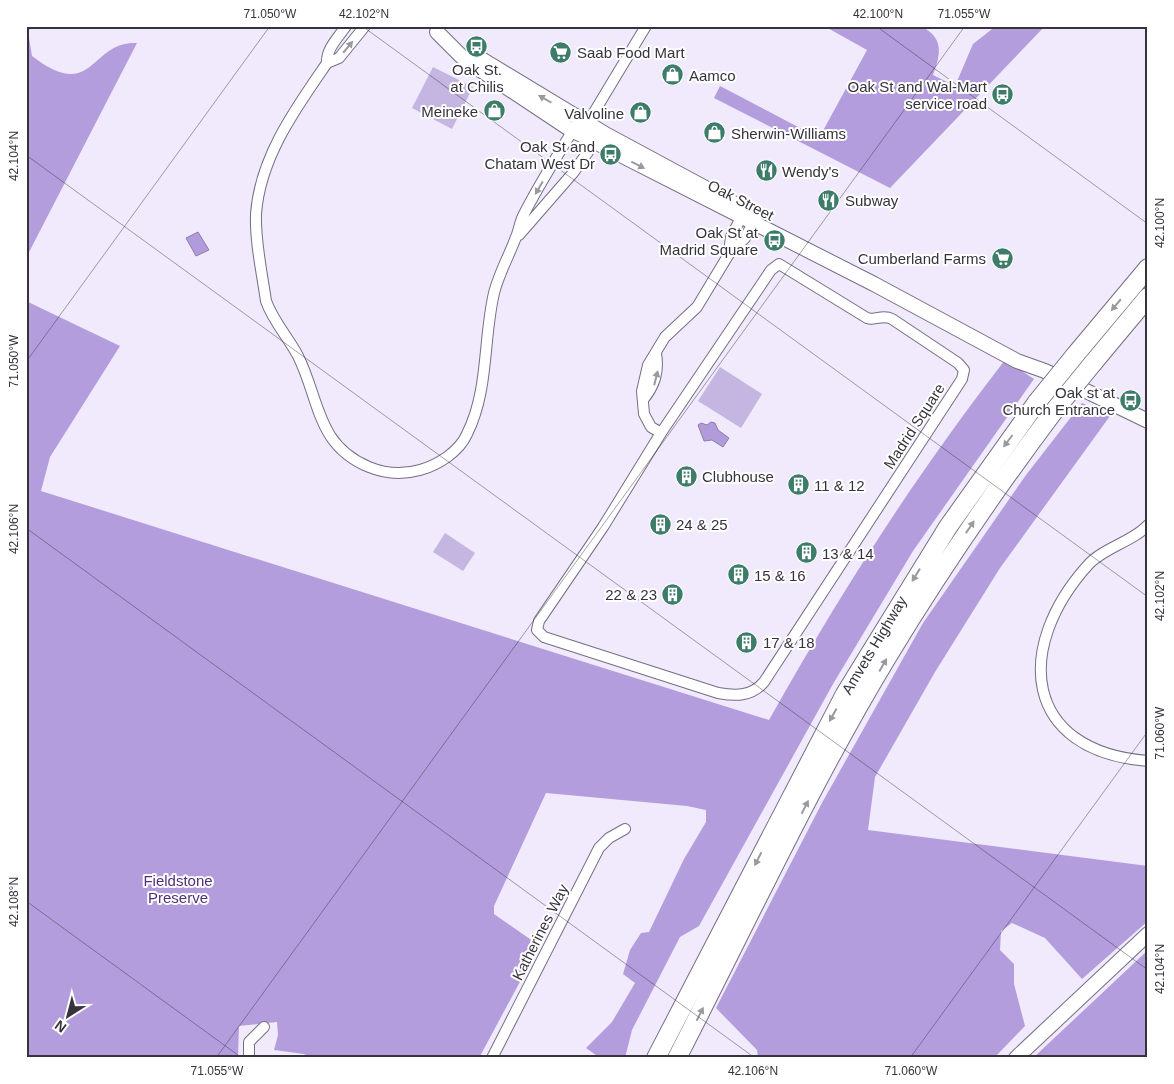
<svg xmlns="http://www.w3.org/2000/svg" width="1174" height="1084" viewBox="0 0 1174 1084" font-family="Helvetica,sans-serif">
	<rect width="100%" height="100%" fill="#f0eafc"/>
	<path fill="#c4b5e1" d="M433,67L473,87L452,129L412,108Z
		M720,367L762,394L741,428L698,401Z
		M445,533L475,553L463,571L433,552Z"/>
	<path fill="#b49ddd" d="M26,26H32L28,32L32,56C94,104 89,41 137,43L26,258Z
		M824,26H921C944,38 941,53 933,75L955,86L973,44L996,26H1045L890,188L714,98L720,86L819,138L867,50Z
		M26,301L120,346L50,457L41,491L769,720C841,592 915,476 1005,360L1034,379L913,551L833,684L699,926L680,937L632,1030L625,1058H595L596,1055L586,1048L612,1022L635,983L623,974L630,950L641,933L649,932L684,859L706,822V810L687,806L546,793L494,906V914L537,944L536,952L479,1058H312L304,1054L274,1050L278,1035L277,1022L239,1026L238,1058H26Z
		M1082,403L1110,416L1000,568L935,672L875,777L868,830L1148,866V921L1082,979L1045,938L1012,923L1001,931L1000,950L1014,964V984L1025,1026L994,1058H758L757,1050L716,1008L823,801L923,623L1026,475Z
		M1148,950V1058H1033Z"/>
	<path fill="#b29bda" stroke="#8d7cab" d="M198,232L209,250L196,256L186,238Z
		M711,422L715,423L718,430L729,438L723,447L712,440L704,441L698,425L701,423L707,425Z"/>
	<g fill="none" stroke-linecap="round" stroke-linejoin="round">
		<defs>
			<path id="street" d="M346,26C338,38 326,49 327,63C296,108 260,157 256,214C255,242 262,273 266,301C273,321 288,337 298,356C320,400 316,445 369,467C386,474 402,475 420,470C438,465 459,452 467,434C489,390 483,340 494,293C499,273 509,256 516,237C519,230 520,222 523,216C538,186 556,158 573,130L577,128
				M327,63L339,58L365,26
				M587,124L646,26
				M519,235L573,173L595,142L593,137
				M729,252L731,237L745,210
				M779,264L867,318C876,321 882,314 892,319L958,363L964,370L962,379L764,682C751,697 735,696 718,693L544,637L537,630L539,621L603,527L661,433L771,270Z
				M643,400C655,385 659,372 656,353
				M661,433L651,427L644,414L642,391L648,365L665,337L697,307L729,254L745,238L757,215
				M1148,525C1134,541 1103,548 1088,565C1014,647 1022,751 1148,761
				M249,1058V1042L264,1027
				M492,1058L599,848L609,838L625,829"/>
			<path id="secondary" d="M437,32L461,56L476,67L568,128L595,142L874,284L1017,361L1045,371L1148,421
				M478,57L607,135L748,211
				M1016,1058L1148,934"/>
			<path id="highway" d="M1076,354L1148,268
				M1093,363L1148,297
				M656,1058L845,694L948,527L1037,402
				M677,1058C746,924 809,787 886,659C938,573 994,491 1054,411"/>
		</defs>
		<use href="#street" stroke="#756e83" stroke-width="12"/>
		<use href="#secondary" stroke="#756e83" stroke-width="16"/>
		<use href="#highway" stroke="#756e83" stroke-width="20"/>
		<use href="#street" stroke="#fff" stroke-width="10"/>
		<use href="#secondary" stroke="#fff" stroke-width="14"/>
		<use href="#highway" stroke="#fff" stroke-width="18"/>
		<defs>
			<path id="highway-bridge" d="M1037,402L1076,354
				M1054,411L1093,363"/>
		</defs>
		<use href="#highway-bridge" stroke="#756e83" stroke-width="20" stroke-linecap="butt"/>
		<use href="#highway-bridge" stroke="#fff" stroke-width="18"/>
	</g>
	<defs><path id="oneway-solid" d="M-6-.8H1V-3.2L6.5 0L1 3.2V.8H-6Z" transform="scale(1.25)"/></defs>
	<g fill="#9a999e">
		<use href="#oneway-solid" transform="translate(348 47) rotate(-50)"/>
		<use href="#oneway-solid" transform="translate(545 99) rotate(-150)"/>
		<use href="#oneway-solid" transform="translate(638 165) rotate(27)"/>
		<use href="#oneway-solid" transform="translate(539 188) rotate(120)"/>
		<use href="#oneway-solid" transform="translate(1116 305) rotate(130)"/>
		<use href="#oneway-solid" transform="translate(656 378) rotate(-76)"/>
		<use href="#oneway-solid" transform="translate(1008 441) rotate(127)"/>
		<use href="#oneway-solid" transform="translate(970 527) rotate(-56)"/>
		<use href="#oneway-solid" transform="translate(916 575) rotate(122)"/>
		<use href="#oneway-solid" transform="translate(883 665) rotate(-60)"/>
		<use href="#oneway-solid" transform="translate(833 715) rotate(119)"/>
		<use href="#oneway-solid" transform="translate(805 807) rotate(-63)"/>
		<use href="#oneway-solid" transform="translate(758 859) rotate(117)"/>
		<use href="#oneway-solid" transform="translate(700 1014) rotate(-63)"/>
	</g>
	<path fill="none" stroke="#36333c" stroke-width="1" stroke-opacity="0.45" d="M362,26L1148,597M876,26L1148,224M26,155L1148,970M26,362L270,26M26,528L755,1058M26,901L242,1058M216,1058L965,26M910,1058L1148,731"/>
	<defs>
		<symbol id="bus-disc" viewBox="-11 -11 22 22"><circle r="9.5" fill="#3d7c68" stroke="#fff"/><path d="M-5-6H5V4H4V6H2V4H-2V6H-4V4H-5ZM-3.5-4V0h7V-4ZM-3.5 1.2v1.5H-2V1.2ZM2 1.2v1.5H3.5V1.2Z" fill="#fff"/></symbol>
		<symbol id="supermarket-disc" viewBox="-11 -11 22 22"><circle r="9.5" fill="#3d7c68" stroke="#fff"/><path d="M-6-5.5h2.5l.6 2H6L4.5 2H-2.5L-4.4-4H-6ZM-1.5 3.2a1.3 1.3 0 1 0 .1 0ZM3 3.2a1.3 1.3 0 1 0 .1 0Z" fill="#fff"/></symbol>
		<symbol id="shop-disc" viewBox="-11 -11 22 22"><circle r="9.5" fill="#3d7c68" stroke="#fff"/><path d="M-5-2.5h2.3a2.7 3.5 0 0 1 5.4 0H5L5.5 6h-11ZM-1.5-2.5h3a1.5 2.3 0 0 0-3 0Z" fill="#fff"/></symbol>
		<symbol id="restaurant-disc" viewBox="-11 -11 22 22"><circle r="9.5" fill="#3d7c68" stroke="#fff"/><path d="M-5-6h1v4h1v-4h1v4h1v-4h1v5L-1.5 .5V6h-2V.5L-5-1ZM5-6V6H3V1.5H1.5Q1.5-4 5-6Z" fill="#fff"/></symbol>
		<symbol id="building-disc" viewBox="-11 -11 22 22"><circle r="9.5" fill="#3d7c68" stroke="#fff"/><path d="M-4-6H4V6H1V3H-1V6H-4ZM-2.5-4.3h1.7v1.8h-1.7ZM.8-4.3h1.7v1.8H.8ZM-2.5-1h1.7V.8h-1.7ZM.8-1h1.7V.8H.8Z" fill="#fff"/></symbol>
	</defs>
	<g fill-rule="evenodd">
		<use href="#bus-disc" x="464" y="34" width="25" height="25"/>
		<use href="#supermarket-disc" x="548" y="40" width="25" height="25"/>
		<use href="#shop-disc" x="660" y="62" width="25" height="25"/>
		<use href="#bus-disc" x="990" y="82" width="25" height="25"/>
		<use href="#shop-disc" x="482" y="98" width="25" height="25"/>
		<use href="#shop-disc" x="628" y="100" width="25" height="25"/>
		<use href="#shop-disc" x="702" y="120" width="25" height="25"/>
		<use href="#bus-disc" x="598" y="142" width="25" height="25"/>
		<use href="#restaurant-disc" x="754" y="158" width="25" height="25"/>
		<use href="#restaurant-disc" x="816" y="188" width="25" height="25"/>
		<use href="#bus-disc" x="762" y="228" width="25" height="25"/>
		<use href="#supermarket-disc" x="990" y="246" width="25" height="25"/>
		<use href="#bus-disc" x="1118" y="388" width="25" height="25"/>
		<use href="#building-disc" x="674" y="464" width="25" height="25"/>
		<use href="#building-disc" x="786" y="472" width="25" height="25"/>
		<use href="#building-disc" x="648" y="512" width="25" height="25"/>
		<use href="#building-disc" x="794" y="540" width="25" height="25"/>
		<use href="#building-disc" x="726" y="562" width="25" height="25"/>
		<use href="#building-disc" x="660" y="582" width="25" height="25"/>
		<use href="#building-disc" x="734" y="630" width="25" height="25"/>
	</g>
	<g text-anchor="middle" dominant-baseline="central" stroke-width="4" stroke-linejoin="round" paint-order="stroke">
		<g font-size="15" fill="#36333c" stroke="#fff" text-anchor="start">
			<text x="577" y="52">Saab Food Mart</text>
			<text x="477" y="69" text-anchor="middle">Oak St.<tspan x="477" dy="17">at Chilis</tspan></text>
			<text x="689" y="75">Aamco</text>
			<text x="987" y="86" text-anchor="end">Oak St and Wal-Mart<tspan x="987" dy="17">service road</tspan></text>
			<text x="478" y="111" text-anchor="end">Meineke</text>
			<text x="624" y="113" text-anchor="end">Valvoline</text>
			<text x="731" y="133">Sherwin-Williams</text>
			<text x="595" y="146" text-anchor="end">Oak St and<tspan x="595" dy="17">Chatam West Dr</tspan></text>
			<text x="782" y="171">Wendy's</text>
			<text x="845" y="200">Subway</text>
			<text x="758" y="232" text-anchor="end">Oak St at<tspan x="758" dy="17">Madrid Square</tspan></text>
			<text x="986" y="258" text-anchor="end">Cumberland Farms</text>
			<text x="1115" y="392" text-anchor="end">Oak st at<tspan x="1115" dy="17">Church Entrance</tspan></text>
			<text x="702" y="476">Clubhouse</text>
			<text x="814" y="485">11 &amp; 12</text>
			<text x="676" y="524">24 &amp; 25</text>
			<text x="822" y="553">13 &amp; 14</text>
			<text x="754" y="575">15 &amp; 16</text>
			<text x="657" y="594" text-anchor="end">22 &amp; 23</text>
			<text x="763" y="642">17 &amp; 18</text>
		</g>
		<g font-size="15" fill="#36333c" stroke="#fff">
			<text transform="translate(741 200) rotate(27)">Oak Street</text>
			<text transform="translate(914 426) rotate(-57)">Madrid Square</text>
			<text transform="translate(874 645) rotate(-59)">Amvets Highway</text>
			<text transform="translate(540 932) rotate(-63)">Katherines Way</text>
		</g>
		<g font-size="15" fill="#50307a" stroke="#fff">
			<text x="178" y="880">Fieldstone<tspan x="178" dy="17">Preserve</tspan></text>
		</g>
	</g>
	<rect width="1174" height="1084" fill="none" stroke="#ffffff" stroke-width="55"/>
	<g transform="translate(68 1016) rotate(216)" stroke="#ffffff" stroke-width="4" paint-order="stroke">
	<path d="M0-4L9 19L0 12L-9 19Z" fill="#36333c"/>
	<text y="-8" font-size="14" font-weight="bold" text-anchor="middle" fill="#36333c">N</text>
	</g>
	<rect x="28" y="28" width="1118" height="1028" fill="none" stroke="#36333c" stroke-width="2"/>
	<g font-size="12" text-anchor="middle" fill="#36333c">
		<text x="270" y="18">71.050°W</text>
		<text x="364" y="18">42.102°N</text>
		<text x="878" y="18">42.100°N</text>
		<text x="964" y="18">71.055°W</text>
		<text transform="translate(14 156) rotate(-90)" y="4">42.104°N</text>
		<text transform="translate(1160 223) rotate(-90)" y="4">42.100°N</text>
		<text transform="translate(14 361) rotate(-90)" y="4">71.050°W</text>
		<text transform="translate(14 529) rotate(-90)" y="4">42.106°N</text>
		<text transform="translate(1160 596) rotate(-90)" y="4">42.102°N</text>
		<text transform="translate(1160 733) rotate(-90)" y="4">71.060°W</text>
		<text transform="translate(14 902) rotate(-90)" y="4">42.108°N</text>
		<text transform="translate(1160 969) rotate(-90)" y="4">42.104°N</text>
		<text x="217" y="1075">71.055°W</text>
		<text x="753" y="1075">42.106°N</text>
		<text x="911" y="1075">71.060°W</text>
	</g>
</svg>
